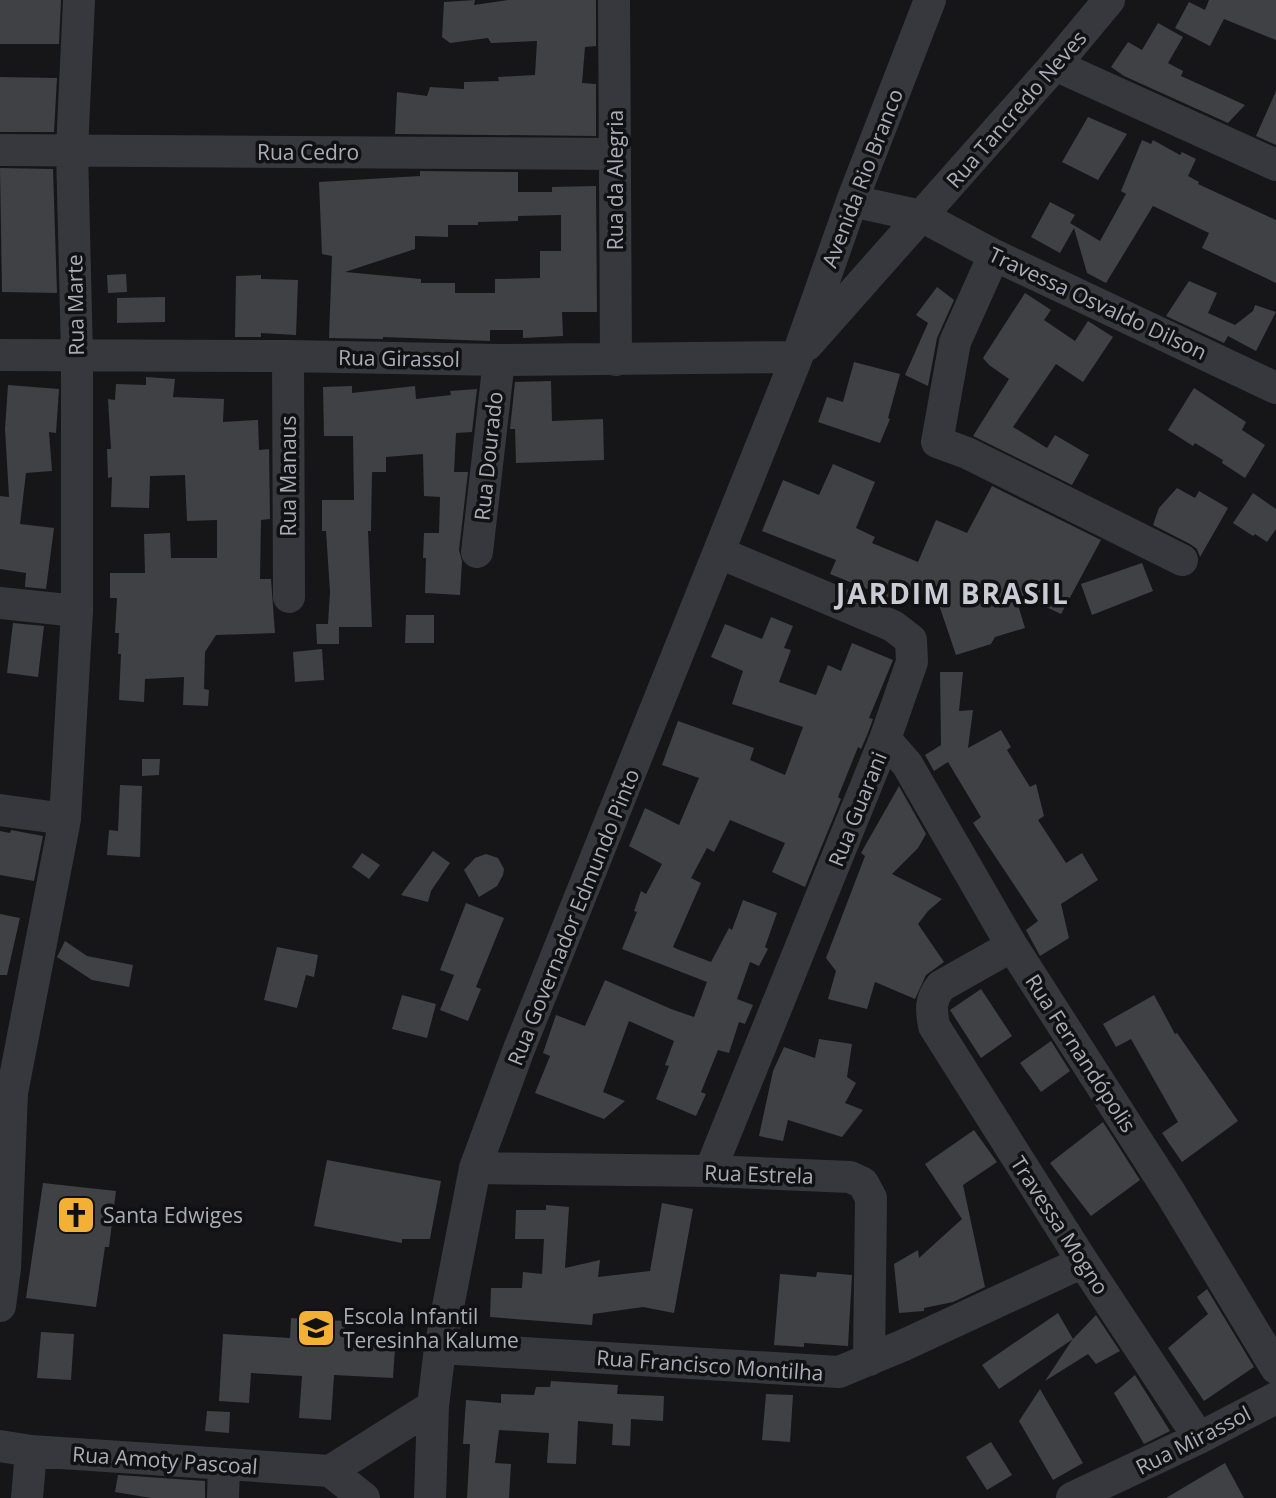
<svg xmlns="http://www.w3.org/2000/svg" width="1276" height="1498" viewBox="0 0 1276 1498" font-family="'Open Sans',sans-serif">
	<rect width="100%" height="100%" fill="#161618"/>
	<path fill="#404145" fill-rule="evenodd" d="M0,0H61L59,44H0Z
		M475,0L474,5L508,0H596V46L585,47L582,83L596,84V136L395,134L397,92L427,96L430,87L464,89V82L499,81L498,77L535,75L537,41L491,43L488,38L450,43L442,37L444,2Z
		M1209,0H1276V40L1224,19L1210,46L1175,28L1189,2L1205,10Z
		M1158,23L1183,37L1168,63L1183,71L1181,76L1245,105L1228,123L1124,76L1111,67L1128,42L1142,50Z
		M0,77L57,78L54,132H0Z
		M1276,91V145L1256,136Z
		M1088,117L1127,134L1098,180L1062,162Z
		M1142,140L1151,144L1153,140L1180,155L1182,152L1196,159L1188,176L1199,182L1198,184L1276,220V283L1202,248L1209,233L1153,206L1106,283L1087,273L1074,228L1060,253L1031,237L1050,202L1075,215L1070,223L1100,241L1126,194L1121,191Z
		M0,168L53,169L57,293L2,292Z
		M420,171L518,172V192H552V187L596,186L597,312H562L563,336L523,338V330H490V341L383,337V339L329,338L332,256L322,254L319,182L420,176ZM561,215V251H540V278L495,279V293H455V283H421V279L345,272L415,249V236L448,237V225H478V222L518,221V216Z
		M126,274L127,292L108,293L107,275Z
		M261,275V279L298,280L296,335L261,333V337H235L236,276Z
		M1189,281L1217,293L1208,313L1235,325L1253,311L1255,305L1276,312L1256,351L1228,336L1224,343L1166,316Z
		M937,287L954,300L937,338L928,386L905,375L928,323L916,315Z
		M1025,293L1051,310L1044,320L1075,341L1088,321L1113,337L1083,382L1056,364L1013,427L1047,448L1055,435L1089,455L1072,485L973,436L1009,379L989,365L983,358Z
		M165,297V322L117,323V298Z
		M854,362L900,374L888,418L890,419L880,443L818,422L827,397L843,402Z
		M146,377L175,379L173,397L224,399L223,422L258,420L259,450L269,449L270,519L261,520L260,579H271L275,633L216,635L205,652L204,689L209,690L208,706L183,705L184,677L145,679L144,702L119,700L121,654H118L119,633H115L117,598H110V573H145L144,534L170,533L171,558H217V520L187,521L185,475L150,476L149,508L111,507L112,477L108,478L107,449H111L108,399L115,400L116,384L146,385Z
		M551,381L552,421L603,419L604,460L516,463L515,429H510L515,382Z
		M8,385L59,389L56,433L49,432L52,471L26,473L20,524L54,528L46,589L25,587L26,573L0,569V496L9,497L5,429Z
		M352,386V393L415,386L416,399L451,395L450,391L477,389L472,432L456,433L454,472H468L459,550L462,561L460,595L425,593L426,558H423L424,533H439L440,497L424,496L423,454L386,457V472H372L371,531H368L372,627H339V644H317L316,624H328L330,592L326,531H322V500H354L353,436H324L323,387Z
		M1194,388L1246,422L1242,430L1265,445L1245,478L1222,463L1223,460L1195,443L1193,446L1168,430Z
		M833,464L875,482L856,528L875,537L872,543L918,562L936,520L967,533L992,486L1101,540L1061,614L1014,592L1025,628L995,637L991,644L956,655L937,599V590L933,598L903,586L897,601L830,574L836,560L762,531L783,480L819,495Z
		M1177,488L1195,498L1199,491L1228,508L1200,557L1197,549L1190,544L1153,525L1159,508Z
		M1253,493L1276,509V529L1267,542L1255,534L1253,536L1233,523Z
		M1142,563L1153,591L1092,615L1081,584Z
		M406,615H434V643H405Z
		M771,617L793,626L784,648L791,650L779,682L816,695L828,665L841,671L852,643L893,660L869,718L873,719L868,733L861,749L858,747L838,797L841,799L805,887L772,872L785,843L730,820L714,852L707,848L691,878L701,883L673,947L677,949L711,962L729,928L732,930L743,900L777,913L765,947L768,949L759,966L750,962L737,999L753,1005L745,1024L739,1022L729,1053L718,1050L701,1092L706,1094L696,1116L656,1099L669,1066L665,1065L674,1041L629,1021L603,1092L625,1101L604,1119L535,1093L550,1056L543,1053L556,1015L585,1026L605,980L671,1009L694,1017L707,982L622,949L637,912L634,911L641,891L646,894L662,864L629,846L645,808L679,825L699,778L662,765L678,721L754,748L750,760L785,775L803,727L732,704L743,671L711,657L725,624L762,639Z
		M13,623L44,626L38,677L7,673Z
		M322,649L324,680L295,682L293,652Z
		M940,672H963L959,711L973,710L968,748L1001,730L1011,747L1007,750L1030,787L1036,784L1044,816L1038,820L1066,863L1082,853L1098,880L1061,904L1069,938L1040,956L1026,930L1038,921L973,823L981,817L948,762L934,771L925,755L941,745Z
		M142,759H160L159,775L142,776Z
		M120,785L142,786L140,857L107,855L109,830L118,831Z
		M899,786L926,834L918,848L892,874L942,899L928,911L918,924L944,962L926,975L915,999L875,982L867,1009L828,999L836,971L826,958L865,856L861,853Z
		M11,830L43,836L34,881L0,875V831L10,833Z
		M433,851L450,863L431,891L428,902L401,895Z
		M362,853L380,865L369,879L352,867Z
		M486,854L498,858L504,869L503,875L497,886L479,897L464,870L475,858Z
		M466,903L504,918L476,987L481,989L468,1021L440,1010L454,975L440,970Z
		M0,914L20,918L7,975H0Z
		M65,941L87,956L133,965L129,987L92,980L57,957Z
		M277,947L318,955L314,977L306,975L297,1008L264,1000Z
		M981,989L1012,1036L981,1058L950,1010Z
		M402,995L436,1004L427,1038L392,1029Z
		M1154,995L1175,1034L1177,1033L1238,1121L1182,1162L1162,1133L1178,1122L1131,1039L1116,1047L1103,1024Z
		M819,1039L852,1044L847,1077L856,1083L845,1103L863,1110L842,1137L788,1120L783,1141L759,1136L773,1071L784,1047L815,1058Z
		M1051,1041L1070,1071L1041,1092L1020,1063Z
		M1103,1122L1140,1180L1091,1216L1050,1163Z
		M974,1130L997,1162L963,1185L985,1287L953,1302L924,1308V1311L899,1313L894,1264L918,1250L919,1258L962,1219L925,1164Z
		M327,1160L441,1181L430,1239H402V1243L314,1226Z
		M43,1183L116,1191L109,1247H105L96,1307L26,1298Z
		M662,1203L693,1209L674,1313L643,1307L593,1314L592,1325L490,1317L491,1288H522L523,1272L542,1274L544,1239H515L516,1210H546V1205L569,1207L565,1268L600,1260L598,1277L650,1271Z
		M817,1272L852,1275L848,1346L804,1343V1347L774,1345L780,1274L816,1277Z
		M1207,1289L1254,1367L1204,1401L1168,1348L1208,1314L1197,1297Z
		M1058,1313L1073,1339L999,1389L982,1365Z
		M1096,1315L1120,1351L1096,1364L1088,1354L1045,1381L1072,1340Z
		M291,1318L345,1321L344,1344L395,1348L393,1378L334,1375L331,1420L299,1418L302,1376L251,1373L249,1403L219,1401L223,1334L290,1338Z
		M41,1332L74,1334L71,1380L37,1378Z
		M1135,1375L1170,1431L1144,1444L1114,1393Z
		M551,1381L618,1385L617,1394L664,1396L663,1421L631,1419L630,1446L612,1445L613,1424L578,1421L576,1464L547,1463L549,1433L499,1430L495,1463L511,1464L509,1498H467L470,1444H463L466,1400L501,1403V1394L534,1395L536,1387H550Z
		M1040,1389L1083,1463L1053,1480L1019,1421Z
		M766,1394L793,1395L790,1442L762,1440Z
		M207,1411L230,1412L229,1433L205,1431Z
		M991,1442L1012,1475L987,1490L966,1457Z
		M1225,1463L1244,1498H1166Z
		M118,1475L205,1481V1498H151L115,1492Z"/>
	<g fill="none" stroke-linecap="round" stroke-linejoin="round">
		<path stroke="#37383d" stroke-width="32" d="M614,0L616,360
			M1055,65L1276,165
			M0,150L615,154
			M852,201L921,216L994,255L1276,388
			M994,255L955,342L937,442L967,453L1182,560
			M807,345L1055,65L1109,0
			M0,355L288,356L499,360L797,357
			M288,356L289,597
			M477,552L499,360
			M0,603L77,611
			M885,739L907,764L1012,946L1171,1194L1276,1368
			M0,810L65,819
			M1012,946L941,986C930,1000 931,1009 934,1026L1083,1262L1199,1438
			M475,1168L710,1171L850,1177L863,1183L871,1198L869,1360
			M710,1171L885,739L912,662L911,640L893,626L720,553
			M0,1306L5,1268L12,1093L65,819L77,611V355L72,150L79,0
			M440,1348L839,1372L904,1345L1083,1262
			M0,1446L31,1451L330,1471L364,1498
			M330,1471L433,1406
			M27,1498L31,1451
			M223,1498L224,1464
			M430,1498L433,1406L440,1348L475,1168L519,1049L797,357L852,201L930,0
			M1072,1498L1199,1438L1276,1398"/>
	</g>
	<defs>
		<symbol id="church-square" viewBox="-11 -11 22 22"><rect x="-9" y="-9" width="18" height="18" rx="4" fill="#f2b134" stroke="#111113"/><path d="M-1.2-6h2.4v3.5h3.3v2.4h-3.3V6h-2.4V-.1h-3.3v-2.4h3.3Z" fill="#111"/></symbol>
		<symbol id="school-square" viewBox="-11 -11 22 22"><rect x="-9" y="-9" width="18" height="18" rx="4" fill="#f2b134" stroke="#111113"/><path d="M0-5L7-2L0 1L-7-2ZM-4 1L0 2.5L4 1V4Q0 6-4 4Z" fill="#111"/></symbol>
	</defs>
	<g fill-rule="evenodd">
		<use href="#church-square" x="54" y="1193" width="44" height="44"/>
		<use href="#school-square" x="294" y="1306" width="44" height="44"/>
	</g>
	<g text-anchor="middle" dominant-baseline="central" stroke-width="7" stroke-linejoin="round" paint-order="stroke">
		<g font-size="21" fill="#a8adb8" stroke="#111113">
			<text transform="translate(1016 109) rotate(-49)">Rua Tancredo Neves</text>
			<text x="308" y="152">Rua Cedro</text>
			<text transform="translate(862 178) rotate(-69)">Avenida Rio Branco</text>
			<text transform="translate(615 180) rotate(-90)">Rua da Alegria</text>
			<text transform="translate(1098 303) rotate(25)">Travessa Osvaldo Dilson</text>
			<text transform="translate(75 305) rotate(-91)">Rua Marte</text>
			<text transform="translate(399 358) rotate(1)">Rua Girassol</text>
			<text transform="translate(488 456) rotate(-84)">Rua Dourado</text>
			<text transform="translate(288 476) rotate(-90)">Rua Manaus</text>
			<text transform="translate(857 809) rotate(-68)">Rua Guarani</text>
			<text transform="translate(573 917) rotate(-68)">Rua Governador Edmundo Pinto</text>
			<text transform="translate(1081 1053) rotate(57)">Rua Fernandópolis</text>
			<text transform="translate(759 1174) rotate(2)">Rua Estrela</text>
			<text transform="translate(1060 1225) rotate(57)">Travessa Mogno</text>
			<text transform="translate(710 1365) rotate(4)">Rua Francisco Montilha</text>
			<text transform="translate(1193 1440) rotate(-27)">Rua Mirassol</text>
			<text transform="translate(165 1460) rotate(4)">Rua Amoty Pascoal</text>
		</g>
		<g font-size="21" fill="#a8adb8" stroke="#111113" text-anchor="start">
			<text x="103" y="1215">Santa Edwiges</text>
			<text x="343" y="1316">Escola Infantil<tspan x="343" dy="24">Teresinha Kalume</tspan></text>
		</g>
		<g font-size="28" font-weight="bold" letter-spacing="2" fill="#c9ccd4" stroke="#111113">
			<text x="953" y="593">JARDIM BRASIL</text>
		</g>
	</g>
</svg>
